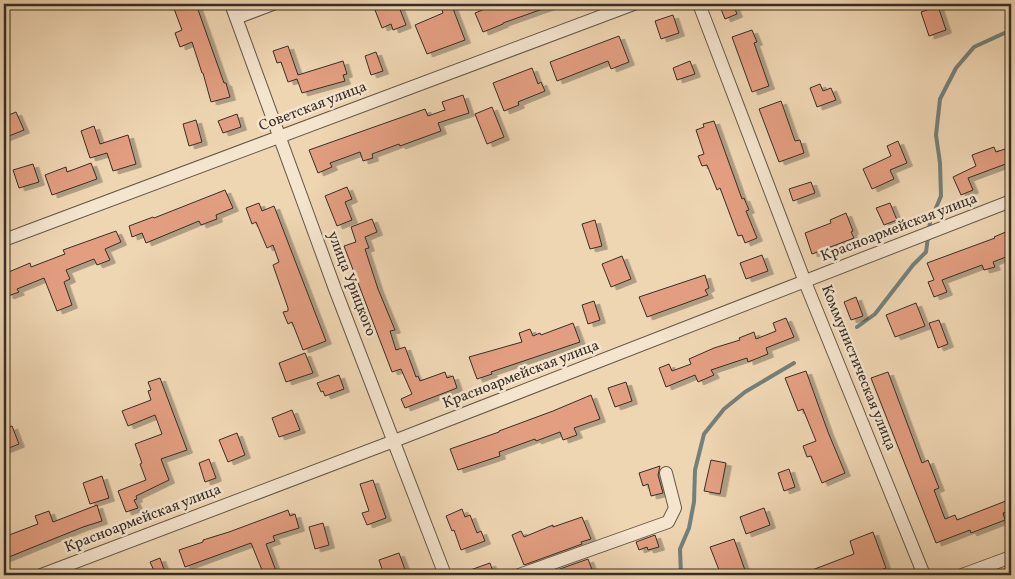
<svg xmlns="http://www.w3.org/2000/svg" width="1015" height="579" viewBox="0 0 1015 579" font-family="Vollkorn,serif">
	<defs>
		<filter id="shadow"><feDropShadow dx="5.5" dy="3" stdDeviation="0" flood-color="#0004"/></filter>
	</defs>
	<rect width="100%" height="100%" fill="#efd6b3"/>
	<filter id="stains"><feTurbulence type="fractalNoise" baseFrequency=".004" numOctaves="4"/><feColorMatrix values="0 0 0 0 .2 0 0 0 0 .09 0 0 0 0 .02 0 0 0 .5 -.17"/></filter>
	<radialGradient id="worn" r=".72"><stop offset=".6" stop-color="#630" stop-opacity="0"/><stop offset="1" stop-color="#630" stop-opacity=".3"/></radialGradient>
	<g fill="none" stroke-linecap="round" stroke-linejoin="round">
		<path stroke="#74807b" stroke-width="4" d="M929,230L930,222L941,196L940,163L936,135L940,99L956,68L974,47L1011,30
			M857,327L875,314L913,265L926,252L928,237
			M681,575L680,549L689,528L694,502L695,470L704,434L724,409L745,392L794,363"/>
	</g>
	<path fill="#e39e81" stroke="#372e25" filter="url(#shadow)" d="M178,4H196L224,83H226L230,97L211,102L203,73H202L192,42L180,47L175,33L182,30L173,6Z
		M391,4H398L406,25L393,30L391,24L382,28L375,10Z
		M497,4H554V5L503,23V24L483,32L475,13Z
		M719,4H733L737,14L725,19Z
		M452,6L465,40L427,54L415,25L443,13L442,10Z
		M938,6L946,30L929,36L921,12Z
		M673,15L679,33L661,39L655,21Z
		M752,30L757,42L754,43L769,86L752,92L732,37Z
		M619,36L629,62L611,69L608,61L557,81L550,62Z
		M288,46L298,75L343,61L347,74L343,75L345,81L302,93L297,79L288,82L281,62L277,63L273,51Z
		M376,52L383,71L371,75L365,56Z
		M690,61L695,74L677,80L673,68Z
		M532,68L538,84L541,82L545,91L518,102L519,105L504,111L493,83Z
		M820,84L823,91L831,88L836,100L817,107L810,88Z
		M463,95L469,113L438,123L441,131L400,146L399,144L372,154L373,158L363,161L360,152L330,163L332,167L318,173L309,150L425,109L428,116L445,110L442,102Z
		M781,101L795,141L800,140L804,153L779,162L759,109Z
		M492,107L504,137L487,144L475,114Z
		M16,112L24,130L4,138V117Z
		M237,114L241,127L223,133L218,121Z
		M196,120L202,142L189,146L183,124Z
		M714,121L742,199L744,198L749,210L746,211L757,238L745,243L742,235L738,236L720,188L717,190L707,165L702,166L698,156L704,154L696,130L704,127L703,124Z
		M94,126L100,144L128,135L136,164L113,171L107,153L90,158L81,131Z
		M898,141L907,163L890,170L894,179L872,189L863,169L891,156L887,146Z
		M994,147L996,152L1011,147V162L968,178L973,190L961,195L953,177L976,166L972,155Z
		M91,163L97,179L52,195L45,175L66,167L67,172Z
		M33,164L39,182L19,188L13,170Z
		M811,182L815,193L793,201L789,189Z
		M347,187L352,199L345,202L352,220L337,226L325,196Z
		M225,190L233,208L216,215L217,219L201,225L199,221L146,243L142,233L132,237L129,226L153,217L154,218Z
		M259,203L262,211L274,206L326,341L303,350L292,322L288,324L283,312L288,311V308L273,265L279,262L273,245L267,248L256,222L252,224L246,208Z
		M890,203L897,220L884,225L876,208Z
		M846,213L853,231L851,232L854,238L812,254L805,233L831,223L830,220Z
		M372,219L377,232L365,237L369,248L365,249L378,289L395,330L390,331L396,350L405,347L416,377L418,376L420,381L445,372L447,378L453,376L457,388L405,408L401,399L412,394L401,369L392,372L344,246L356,242L351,227Z
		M595,220L602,246L590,249L582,224Z
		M116,231L121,242L105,249L110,260L97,265L94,259L66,270L70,279L64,282L72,305L57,311L44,278L17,289L19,292L8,296L4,284V274L30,263L31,267L65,254L63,250Z
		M1008,231L1011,239V255L993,262L995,267L984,270L982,265L942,280L947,292L934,297L928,282L934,280L927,263L995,238L994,237Z
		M762,255L768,271L746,279L740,263Z
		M622,256L631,279L611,287L602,264Z
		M705,275L709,288L705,290L708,295L647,317L639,297Z
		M856,297L863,316L851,320L844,302Z
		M594,301L600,320L588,324L582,305Z
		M916,303L925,326L895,337L886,315Z
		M786,318L794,337L766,348L768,354L748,362L747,358L711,370L714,375L698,382L695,375L666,387L659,368L669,364L672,371L691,364L689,359L714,348L740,340L739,338L754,332L756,339L776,331L773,323Z
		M939,320L948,344L938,348L929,323Z
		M573,323L580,342L491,372L492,374L477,379L469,357L522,342L519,333L530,329L533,336L540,333L541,335Z
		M305,353L313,373L286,382L279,363Z
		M806,371L828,432L845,473L822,483L811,456L807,457L803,446L816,441L803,409L798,411L785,378Z
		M888,372L922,463L928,460L939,488L934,490L945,519L955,515L957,520L1011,499V510L1003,513L1005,520L971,533L970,530L936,543L871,378Z
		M339,375L344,389L325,396L323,391L321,392L317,383Z
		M160,378L187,450L161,459L169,480L136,496L137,499L134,500L138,508L126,512L118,491L146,480L140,464L142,463L135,444L162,434L155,415L128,426L122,411L151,400L148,391L151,390L148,382Z
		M626,382L632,401L615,407L608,388Z
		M591,395L600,419L574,428L577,435L563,440L560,432L536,441L535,439L499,452L500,456L458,470L450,449L499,432V431L553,411Z
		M292,410L300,430L279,437L272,418Z
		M12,426L19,444L4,450V429Z
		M237,433L245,455L228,462L219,440Z
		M209,459L216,478L205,482L199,463Z
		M711,460L726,463L720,494L704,491Z
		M660,466L658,475L663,493L651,496L648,484L643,486L639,473Z
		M789,469L795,487L784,491L778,473Z
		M102,476L109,498L90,504L83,483Z
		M373,480L386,518L367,525L362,513L369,511L360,484Z
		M97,505L102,521L83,527L4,559V537L38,524L35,516L49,511L53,522Z
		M764,508L770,525L746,534L740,517Z
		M462,509L465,517L470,515L477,533L481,531L485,541L461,550L454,530L452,531L446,516Z
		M288,510L290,516L295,514L299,528L273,536L275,541L266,544L276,571L264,575L251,543L185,567L179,550L203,542V540L229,532Z
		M582,517L591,539L581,542L582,544L524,565L512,535L521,531L524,537L553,525V527Z
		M323,523L329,545L315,549L309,527Z
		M873,532L886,568L866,575H799L854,554L850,541Z
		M655,535L659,547L648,550L647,547L639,550L636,542Z
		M734,539L746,573L739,575H721L710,547Z
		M399,553L407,575H384L379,560Z
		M160,558L166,575H156L150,562Z
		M588,559L594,575H543Z
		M490,563L494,575H459V574Z"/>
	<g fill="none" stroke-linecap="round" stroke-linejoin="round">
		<defs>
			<path id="minor" d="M231,4L335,289L445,575
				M699,4L805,282L924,575
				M236,18L273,4
				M4,240L634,4
				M41,575L394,441L1011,201
				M519,575L668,522L675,508L666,473
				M962,575L1011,557"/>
		</defs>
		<use href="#minor" stroke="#655848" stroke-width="14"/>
		<use href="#minor" stroke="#f5e4ce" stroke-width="12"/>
	</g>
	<g text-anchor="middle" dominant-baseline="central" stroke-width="5" stroke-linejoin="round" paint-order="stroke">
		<g font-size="15" fill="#372e25" stroke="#f5e4ce">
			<text transform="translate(313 107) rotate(-21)">Советская улица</text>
			<text transform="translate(899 228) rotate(-21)">Красноармейская улица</text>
			<text transform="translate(351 284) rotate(69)">улица Урицкого</text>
			<text transform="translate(858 368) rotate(68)">Коммунистическая улица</text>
			<text transform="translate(521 375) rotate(-21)">Красноармейская улица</text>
			<text transform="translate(143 519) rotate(-21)">Красноармейская улица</text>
		</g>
	</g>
	<rect width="1015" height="579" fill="none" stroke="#efd6b3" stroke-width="20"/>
	<rect x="5" y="5" width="1005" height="569" fill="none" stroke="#372e25" stroke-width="2.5"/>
	<rect x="10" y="10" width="995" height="559" fill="none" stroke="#372e25"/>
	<rect width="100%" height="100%" filter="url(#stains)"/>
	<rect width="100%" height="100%" fill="url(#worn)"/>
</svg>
